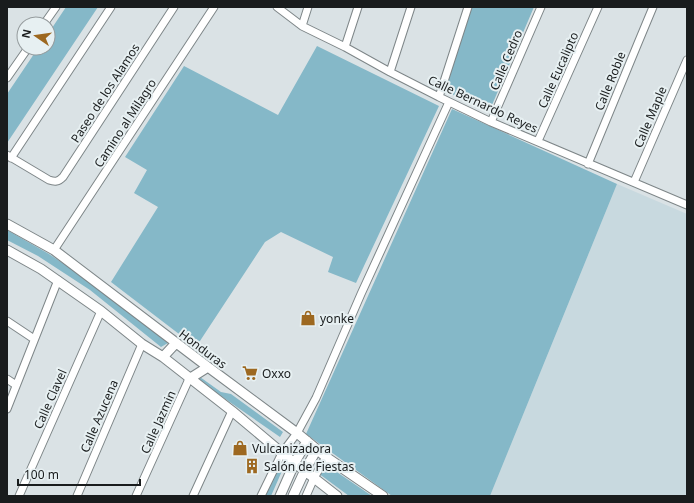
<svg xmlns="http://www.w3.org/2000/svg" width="694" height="503" viewBox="0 0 694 503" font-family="'Noto Sans',sans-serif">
	<rect width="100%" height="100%" fill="#dae2e5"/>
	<path fill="#c8d9df" d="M617,184L687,214V496H490Z"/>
	<path fill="#85b8c8" d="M66,7H98L7,143V94L38,48H48V34Z
		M470,7H534L489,112L443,90Z
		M317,46L439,106L356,283L328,272L333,257L281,232L265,242L196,347L111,282L158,207L134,193L147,170L125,157L184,66L278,115Z
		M452,109L617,184L490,496H392L306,434Z
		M7,230L49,254L85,278L168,343L161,347L90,290L38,256L7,240Z
		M200,377L221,392L231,394L283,432L280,437L198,380Z
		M325,464L372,496H349L318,473Z
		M277,465L282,471L271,496H262Z"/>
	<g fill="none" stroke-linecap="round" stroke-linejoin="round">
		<defs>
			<path id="minor" d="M277,7L302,26L345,47L390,72L439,97L491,122L687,205
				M44,24L56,7
				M302,26L308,7
				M345,47L358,7
				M390,72L411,7
				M7,78L28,48
				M439,97L468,7
				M491,122L541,7
				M538,141L598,7
				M7,155L49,180C55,182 58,182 63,177L174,7
				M11,158L111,7
				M588,164L638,43L653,7
				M634,182L687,60
				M54,250L214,7
				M7,321L34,339
				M7,379L16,385
				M7,409L58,280
				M19,496L101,311
				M77,496L142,344
				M136,496L189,379
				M193,496L232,411
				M261,496L282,453L297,433L316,398L361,294L449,102
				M306,496L314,478L326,457"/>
			<path id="tertiary" d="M7,224L54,250L208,367L297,433L326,457L383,496
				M7,250L41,269L101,311L142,344L163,357L232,411L282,453L337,496
				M163,357L176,343
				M189,379L208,367
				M280,496L295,462L307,441
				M293,496L305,470L317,449"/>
		</defs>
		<use href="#minor" stroke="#7e8688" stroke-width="9"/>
		<use href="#tertiary" stroke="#7e8688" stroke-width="11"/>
		<use href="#minor" stroke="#fff" stroke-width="7"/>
		<use href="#tertiary" stroke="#fff" stroke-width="9"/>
	</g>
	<defs>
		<symbol id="shop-bare" viewBox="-9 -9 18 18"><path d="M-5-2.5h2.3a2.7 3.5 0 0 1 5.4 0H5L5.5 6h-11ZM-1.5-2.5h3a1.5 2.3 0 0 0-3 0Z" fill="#9d6820" stroke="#e7f0f2" stroke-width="2.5" paint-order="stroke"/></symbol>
		<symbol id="supermarket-bare" viewBox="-9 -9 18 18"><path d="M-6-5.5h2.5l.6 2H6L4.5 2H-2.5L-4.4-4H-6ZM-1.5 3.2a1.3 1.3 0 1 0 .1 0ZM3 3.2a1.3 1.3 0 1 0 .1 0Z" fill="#9d6820" stroke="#e7f0f2" stroke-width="2.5" paint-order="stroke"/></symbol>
		<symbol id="building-bare" viewBox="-9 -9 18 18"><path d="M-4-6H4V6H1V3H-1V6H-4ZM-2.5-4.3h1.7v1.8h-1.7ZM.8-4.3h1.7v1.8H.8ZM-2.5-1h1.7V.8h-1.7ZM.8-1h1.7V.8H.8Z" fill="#9d6820" stroke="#e7f0f2" stroke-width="2.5" paint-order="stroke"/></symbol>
	</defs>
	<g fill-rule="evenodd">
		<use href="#shop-bare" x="297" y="307" width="22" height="22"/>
		<use href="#supermarket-bare" x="239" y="362" width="22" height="22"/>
		<use href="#shop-bare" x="229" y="437" width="22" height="22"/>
		<use href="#building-bare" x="241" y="455" width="22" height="22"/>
	</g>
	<g text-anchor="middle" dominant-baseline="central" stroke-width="4" stroke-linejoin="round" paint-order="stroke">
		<g font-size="12" fill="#191c1d" stroke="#e7f0f2">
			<text transform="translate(506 60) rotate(-67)">Calle Cedro</text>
			<text transform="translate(558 70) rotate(-66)">Calle Eucalipto</text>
			<text transform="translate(610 81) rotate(-68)">Calle Roble</text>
			<text transform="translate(105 93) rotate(-57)">Paseo de los Alamos</text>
			<text transform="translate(483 104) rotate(25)">Calle Bernardo Reyes</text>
			<text transform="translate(650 117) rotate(-67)">Calle Maple</text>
			<text transform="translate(125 123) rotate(-57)">Camino al Milagro</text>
			<text transform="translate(203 349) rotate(37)">Honduras</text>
			<text transform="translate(50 399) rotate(-66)">Calle Clavel</text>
			<text transform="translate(99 416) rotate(-67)">Calle Azucena</text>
			<text transform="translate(158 422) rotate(-66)">Calle Jazmin</text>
		</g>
		<g font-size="12" fill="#191c1d" stroke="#e7f0f2" text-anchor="start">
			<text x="320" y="318">yonke</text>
			<text x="262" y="373">Oxxo</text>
			<text x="252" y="448">Vulcanizadora</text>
			<text x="264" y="466">Salón de Fiestas</text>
		</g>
	</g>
	<rect width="694" height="503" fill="none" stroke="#191c1d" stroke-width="16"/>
	<g transform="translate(36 36) rotate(283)"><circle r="19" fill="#e7f0f2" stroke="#959b9d"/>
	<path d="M0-3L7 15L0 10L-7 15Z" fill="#9d6820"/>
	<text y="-6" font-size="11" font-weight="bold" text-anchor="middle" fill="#191c1d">N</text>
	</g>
	<path d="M18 479v6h122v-6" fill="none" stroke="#191c1d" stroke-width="2"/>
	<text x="24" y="479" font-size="12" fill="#191c1d" stroke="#e7f0f2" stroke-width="3" paint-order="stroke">100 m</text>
</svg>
